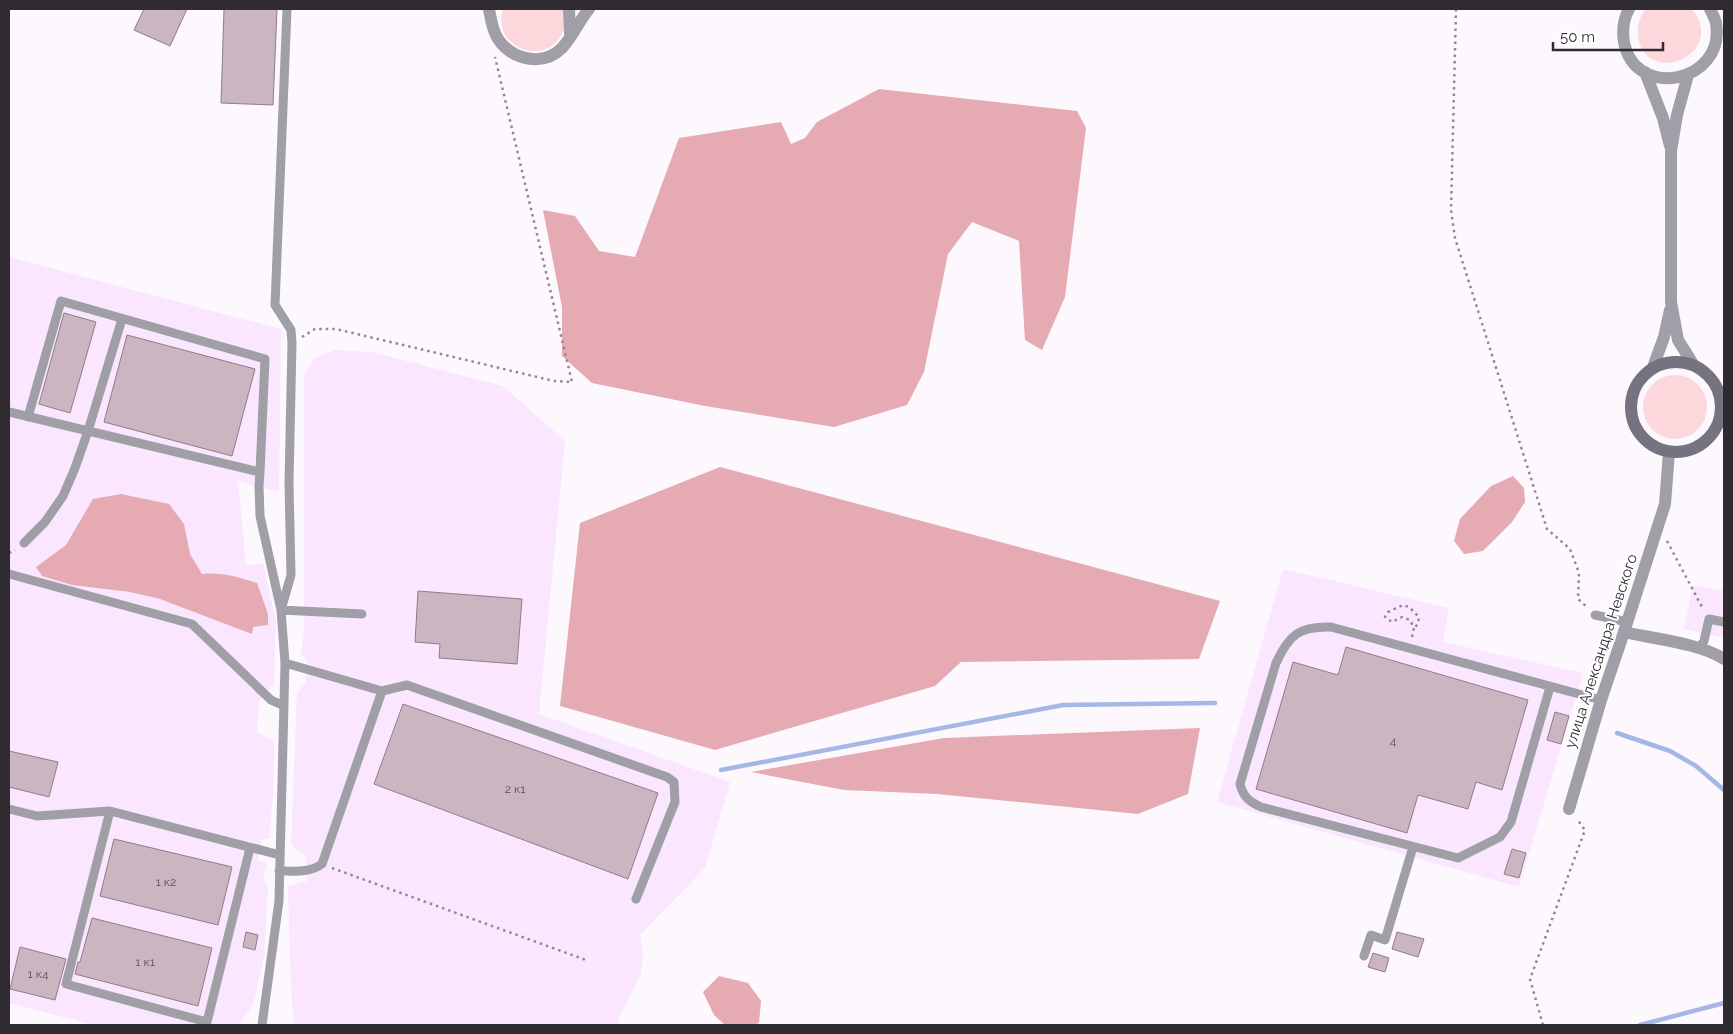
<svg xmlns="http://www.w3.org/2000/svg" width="1733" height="1034" viewBox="0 0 1733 1034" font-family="Raleway,sans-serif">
	<rect width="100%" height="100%" fill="#fdf7fe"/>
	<path fill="#fae6fe" d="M9,257L281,329L279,492L238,481L246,565L263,564L276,621L274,684L259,701L257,732L274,741V783L269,839H261L258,861L267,863L263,878L268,889L264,957L253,1005L238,1025H93L9,1003Z
		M334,350L371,352L503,386L565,441L539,714L730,782L705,868L640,935L643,953L641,973L620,1016L618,1025H294L291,990L288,886L307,881L306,856L291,845L297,694L306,682L307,660L301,655L304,631V376L314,359Z
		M1283,569L1449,608L1443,642L1583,673L1519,887L1217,802Z
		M1693,585L1724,591V638L1684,629Z"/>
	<path fill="#fcd8dc" d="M503,9H564C564,15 566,23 564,28C553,68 491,52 503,9Z
		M1646,9H1692C1727,53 1652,86 1639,42C1636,29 1638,19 1646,9Z
		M1643 407a32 32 0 1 1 64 0a32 32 0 1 1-64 0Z"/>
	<path fill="#e5aab2" d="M879,89L1077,111L1086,128L1065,297L1042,350L1025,340L1019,241L972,222L948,254L924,372L907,405L834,427L705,406L592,383L562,356V307L543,210L575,216L599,251L635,257L679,138L781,122L791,144L805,138L817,122Z
		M720,467L1220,601L1199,659L961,662L935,686L715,750L560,706L580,523Z
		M1513,476L1524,488L1525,502L1512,522L1483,551L1464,554L1454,541L1460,519L1491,486Z
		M121,494L169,504L184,524L190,554L202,574C223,572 237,577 257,583L268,614V625L253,627L252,634L160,599L130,592L72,585L42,576L36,567L66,545L93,499Z
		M1200,728L1188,794L1138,814L937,794L844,790L751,772L944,738Z
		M719,976L748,983L761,1001L759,1023L754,1025H725L714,1015L703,992Z"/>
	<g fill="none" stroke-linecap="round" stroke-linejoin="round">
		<path stroke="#a5b7e5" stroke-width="4.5" d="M1617,733L1670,751L1696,766L1724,790
			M721,770L1063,705L1215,703
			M1640,1025L1724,1003"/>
	</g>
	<path fill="#cab5c0" stroke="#917c87" d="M144,9H187L170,46L134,30Z
		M224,9H277L273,105L221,103Z
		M64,313L96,322L70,413L39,404Z
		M127,335L255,369L232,456L104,422Z
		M418,591L522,599L517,664L439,658L440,644L415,642Z
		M1346,647L1528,700L1502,790L1476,782L1468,809L1418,795L1407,833L1256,789L1293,662L1338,675Z
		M403,704L658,793L628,879L374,784Z
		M1555,712L1569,716L1561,744L1547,740Z
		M9,751L58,762L49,797L9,787Z
		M114,839L232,867L218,925L100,896Z
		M1512,849L1526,853L1519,878L1504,874Z
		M92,918L212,948L198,1006L75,974L78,962H80Z
		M246,932L258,935L255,950L243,947Z
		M1397,932L1424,939L1418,957L1392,949Z
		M20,947L66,959L55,1000L10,989Z
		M1373,953L1389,958L1385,972L1368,967Z"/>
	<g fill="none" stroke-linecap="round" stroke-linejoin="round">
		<path stroke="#8f8990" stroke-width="2.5" stroke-dasharray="2.5 4" stroke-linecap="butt" d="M1456,9L1451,210L1455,238L1547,529L1570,549L1579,573L1578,599L1588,608
			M302,337L315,329H336L554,381L572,382L495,57
			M1667,541L1703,609
			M9,553L15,550
			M1412,637L1414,628L1410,620L1402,617L1392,622L1385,617L1388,612L1403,605L1409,607L1419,617L1418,624L1414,628
			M332,868L586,960
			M1543,1025L1530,979L1585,830L1577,819"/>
		<path stroke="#a09ea7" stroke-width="9" d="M287,9L275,305L291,330L292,343L289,483L291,575L281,610L362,614
			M9,412L260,472L259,486L260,516L281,610L285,663L279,901L262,1025
			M28,417L61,301L265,359L260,472
			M24,543L45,522L63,496L75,468L88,431L122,319
			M9,574L192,624L271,700L284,706
			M1595,615L1627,622
			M1699,648L1704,641L1709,619L1724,622
			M285,663L382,691L407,685L667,777L674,782L675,802L636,899
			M1550,687L1511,822L1500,837L1458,858L1261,807C1250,802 1243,797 1240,784L1276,663C1289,635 1299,626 1331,627L1601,700
			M9,809L37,816L110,811L280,855
			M110,811L66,984L207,1022L250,848
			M279,871C294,871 310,873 322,864L382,691
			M1364,956L1371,935L1385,940L1413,847"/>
		<path stroke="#a09ea7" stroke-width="12" d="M489,9C491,19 492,30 498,39C512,60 543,67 562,48C573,36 579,21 589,9
			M569,9L570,34
			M1629,9C1623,20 1622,30 1624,42C1635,101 1726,83 1716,23C1715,18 1712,13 1710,9
			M1645,72L1663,118L1670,146
			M1688,75L1677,115L1671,151V302L1678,340L1693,364
			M1653,367L1664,337L1670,310
			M1624,632C1654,639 1699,643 1724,659
			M1569,809L1601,700L1624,632L1665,504L1669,452"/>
		<path stroke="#757380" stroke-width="12" d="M1631 407a45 45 0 1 1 90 0a45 45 0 1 1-90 0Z"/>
	</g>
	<g text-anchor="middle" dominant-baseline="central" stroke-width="4" stroke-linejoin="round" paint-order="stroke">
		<g font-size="12" fill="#564d55">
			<text x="1393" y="741">4</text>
			<text x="515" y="789">2 к1</text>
			<text x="166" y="882">1 к2</text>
			<text x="145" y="962">1 к1</text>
			<text x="38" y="974">1 к4</text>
		</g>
		<g font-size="15" fill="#302a31" stroke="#fff">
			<text transform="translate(1601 651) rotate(-72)">улица Александра Невского</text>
		</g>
	</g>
	<rect width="1733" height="1034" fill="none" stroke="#302a31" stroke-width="20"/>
	<path d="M1553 42v8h110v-8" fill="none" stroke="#302a31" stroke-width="2.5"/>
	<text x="1560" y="42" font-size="15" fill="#302a31" stroke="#ffffff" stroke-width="4" paint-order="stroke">50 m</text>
</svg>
